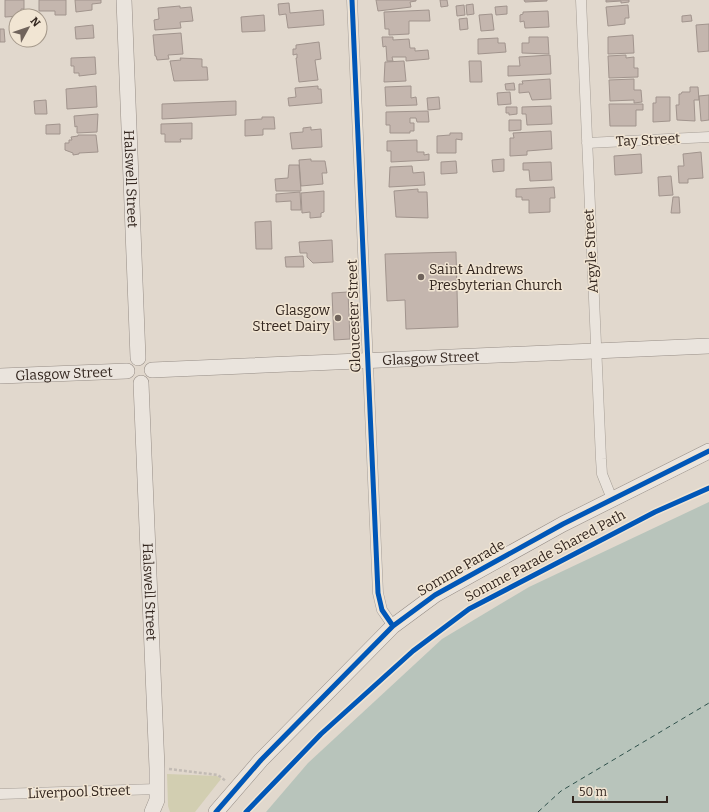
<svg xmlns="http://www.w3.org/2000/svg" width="709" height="812" viewBox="0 0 709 812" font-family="Bitter,serif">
	<rect width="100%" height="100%" fill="#e1d8cd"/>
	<path fill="#d2ceb1" d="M167,774L217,776L221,779L195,812H170L168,806Z"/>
	<path fill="#b8c4bb" d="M709,502V812H266L308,763L442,639L529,587Z"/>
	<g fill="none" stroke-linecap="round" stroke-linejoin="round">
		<path stroke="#30514b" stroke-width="1" stroke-dasharray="5 4" stroke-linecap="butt" d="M538,812L561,791L709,703"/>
	</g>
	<path fill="#c4b6ae" stroke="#a1948d" d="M5,0H24V9H21V16L5,17Z
		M39,0H66V15H55V11H39Z
		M75,0H101V3L92,4V10L76,12Z
		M376,0H416V1L410,2L411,7L378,11Z
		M440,0H447L448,6L441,7Z
		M524,0H547V1L525,2Z
		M606,0H629V2L621,3V1L606,2Z
		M289,3L290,13L323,10L324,25L288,28L286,14L279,15L278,4Z
		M473,4L474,14L467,15L466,5Z
		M464,5L465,15L457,16L456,6Z
		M628,5L629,18H625V24L608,26L606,7Z
		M180,6V8L191,7L193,21L180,22L181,28L155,30L154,20L159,19L158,8Z
		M507,6V14L496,15L495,7Z
		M429,10L430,21H409V34L389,35V29H385L384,12Z
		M548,11L549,27L525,28L524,21L520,22V15L523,14V12Z
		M492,14L494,30L481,31L479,15Z
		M264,15L265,31L242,32L241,17Z
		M691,15L692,21L682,22V16Z
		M467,18L468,29L460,30L459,19Z
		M709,24V51L698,52L696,25Z
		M93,25L94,38L76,39L75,27Z
		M0,29H4L5,42H0Z
		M181,33L183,54L168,55L169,59L157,60L156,56H155L153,35Z
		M633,35L634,53L608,54V37Z
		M382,37H393V40L409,39L410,48H415V51L428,50L429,59L406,61V57H392L393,61H387L386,46L383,47Z
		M529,37H548L549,54L522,53V43H529Z
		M498,38V43H505L506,52L478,54V39Z
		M16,40H39V42L16,43Z
		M319,42L321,59L315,60L318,80L299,82L296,58H297V54L293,55V49H296V45Z
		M550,55L551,74L508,76V66H520L519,57Z
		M626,55V58L634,57V68H638V77L609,78L608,56Z
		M95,57L96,74L79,76V73H74V66H71V58Z
		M180,58L202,59V67H207L208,80L174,81L170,61L181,60Z
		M404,61L406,81L384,82L385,62Z
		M469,61H481L482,82H470Z
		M550,79L551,99L532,100L529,92L519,93V84H523L522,81Z
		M634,79V90H641L642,102L634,103V100L610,101L609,80Z
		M514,83L515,90H506L505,84Z
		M96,86L97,107L67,109L66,89Z
		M318,86V89H321L322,103L289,106L288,98L296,97L295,88Z
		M411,86V98L416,97L417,105L386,106L385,87Z
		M690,87H698L699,100H694L695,121L677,120L676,105H679V94H681L682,92H690Z
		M510,92L511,104L498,105L497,93Z
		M709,95V120L701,121L699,96Z
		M439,97L440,109L428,110L427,98Z
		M656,97H670V121L653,122V103H656Z
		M46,100L47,114H35L34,101Z
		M236,101V115L162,119V104Z
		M609,104H643V110H636V126H610Z
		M551,106L552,124L527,125L526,114H522V107Z
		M506,107H517V114L509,115V113H506Z
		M428,111L429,122H417L416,118H410V123H414V131H410V133H390V125H386V112Z
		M98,114L97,132L77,133V126L75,127L74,116Z
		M262,117H274L275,129H263V135L245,136V120L262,119Z
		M509,120H521V130L509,131Z
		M192,123V139H180L181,142H165V134H161V124Z
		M60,124V134H46V125Z
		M311,127V130L321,129L322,147L292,149L290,133L303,132V128Z
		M551,131L552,149L527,151V155L510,156V138H514L513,133Z
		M450,133H462V140L456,139V153H437V136L450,135Z
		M78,135H96L98,152L79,153V154L73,155V153L65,150V143H69V140H72L71,137L78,136Z
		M417,140V152H424V155L429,154V160L391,162V151H387V141Z
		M701,152L703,178L688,179V183H679L678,166H684L683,154Z
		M641,154L642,173L615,175L614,156Z
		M311,159V161H325L327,173H322L323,184L301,186L299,160Z
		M504,159V171L493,172L492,160Z
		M456,161L457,173L441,174V162Z
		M551,162L552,180L530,181L529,170H523V163Z
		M289,165H299L301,191H276L275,179L288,178Z
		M412,166L413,173L424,172L425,185L389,187L390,167Z
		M671,176L673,195L659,196L658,177Z
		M554,187L555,198H550V212L529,213V200H522V197H516V189Z
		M418,189V192H427L428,218L396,217L394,191Z
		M324,191V212L321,213V217L310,218V212L302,213L301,193Z
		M300,192L301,210H291V201L276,202V194Z
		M673,197H679L680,213H671Z
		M271,221L272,249H256L255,222Z
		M332,240L333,262L313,263L307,257V253H300L299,242Z
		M456,252L458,327L406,329L405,300L387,301L385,254Z
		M303,256L304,267H286L285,257Z
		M348,292L350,339L334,340L332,293Z"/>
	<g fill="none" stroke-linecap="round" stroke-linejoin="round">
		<defs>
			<path id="street" d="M352,0L378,593L382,610L393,626
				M581,0L601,459L602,474L612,499
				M587,143L709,137
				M0,794L157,789"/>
			<g id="secondary">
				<path id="s1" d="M124,0L138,358"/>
				<path id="s2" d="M152,370L709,346"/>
				<path id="s3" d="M0,376L127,371"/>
				<path id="s4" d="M141,383L157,768V800L152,812"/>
				<path d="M216,812L261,760L393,626L435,595L563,524L709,451"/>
			</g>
		</defs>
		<use href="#street" stroke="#a69e96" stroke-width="11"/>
		<use href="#secondary" stroke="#968d86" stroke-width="16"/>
		<path stroke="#c2bbb4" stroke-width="2.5" stroke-dasharray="3 2" stroke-linecap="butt" d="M169,769L218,775L226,781"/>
		<use href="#street" stroke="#eae4dd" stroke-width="10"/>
		<use href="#secondary" stroke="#eae4dd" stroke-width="15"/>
		<defs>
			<path id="cycleway" d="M352,0L378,593L382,610L393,626
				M216,812L261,760L393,626L435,595L563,524L709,451
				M246,812L321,734L413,651L469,609L655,512L709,488"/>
		</defs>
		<use href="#cycleway" stroke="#f1e5d3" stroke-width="8"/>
		<use href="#cycleway" stroke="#0057b8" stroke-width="5"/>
	</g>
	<g fill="#70645c" stroke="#f1e5d3" stroke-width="1.5">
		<circle cx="421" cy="277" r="4"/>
		<circle cx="338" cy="318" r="4"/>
	</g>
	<g text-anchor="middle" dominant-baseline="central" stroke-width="3" stroke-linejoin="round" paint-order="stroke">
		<g font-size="14" fill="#33261f" stroke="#f1e5d3">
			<text transform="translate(648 140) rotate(-3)">Tay Street</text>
			<text stroke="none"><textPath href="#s1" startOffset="179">Halswell Street</textPath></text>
			<text transform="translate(591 251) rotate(-93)">Argyle Street</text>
			<text transform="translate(354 316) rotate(-92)">Gloucester Street</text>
			<text stroke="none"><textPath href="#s2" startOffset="279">Glasgow Street</textPath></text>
			<text stroke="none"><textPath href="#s3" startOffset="64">Glasgow Street</textPath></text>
			<text transform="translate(545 556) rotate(-28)">Somme Parade Shared Path</text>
			<text transform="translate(461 568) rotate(-30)">Somme Parade</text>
			<text stroke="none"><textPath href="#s4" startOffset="209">Halswell Street</textPath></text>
			<text transform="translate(79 792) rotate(-2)">Liverpool Street</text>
		</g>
		<g font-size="14" fill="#33261f" stroke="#f1e5d3" text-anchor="start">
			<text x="429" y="269">Saint Andrews<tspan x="429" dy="16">Presbyterian Church</tspan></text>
			<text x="330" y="310" text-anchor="end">Glasgow<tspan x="330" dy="16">Street Dairy</tspan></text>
		</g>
	</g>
	<g transform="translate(28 28) rotate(50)"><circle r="19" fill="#f1e5d3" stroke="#a5998b"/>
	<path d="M0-3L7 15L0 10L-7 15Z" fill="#70645c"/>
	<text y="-6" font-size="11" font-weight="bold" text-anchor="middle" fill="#33261f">N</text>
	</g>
	<path d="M573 796v6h94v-6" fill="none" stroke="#33261f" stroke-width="2"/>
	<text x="579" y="796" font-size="12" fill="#33261f" stroke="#f1e5d3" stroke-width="3" paint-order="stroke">50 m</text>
</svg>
